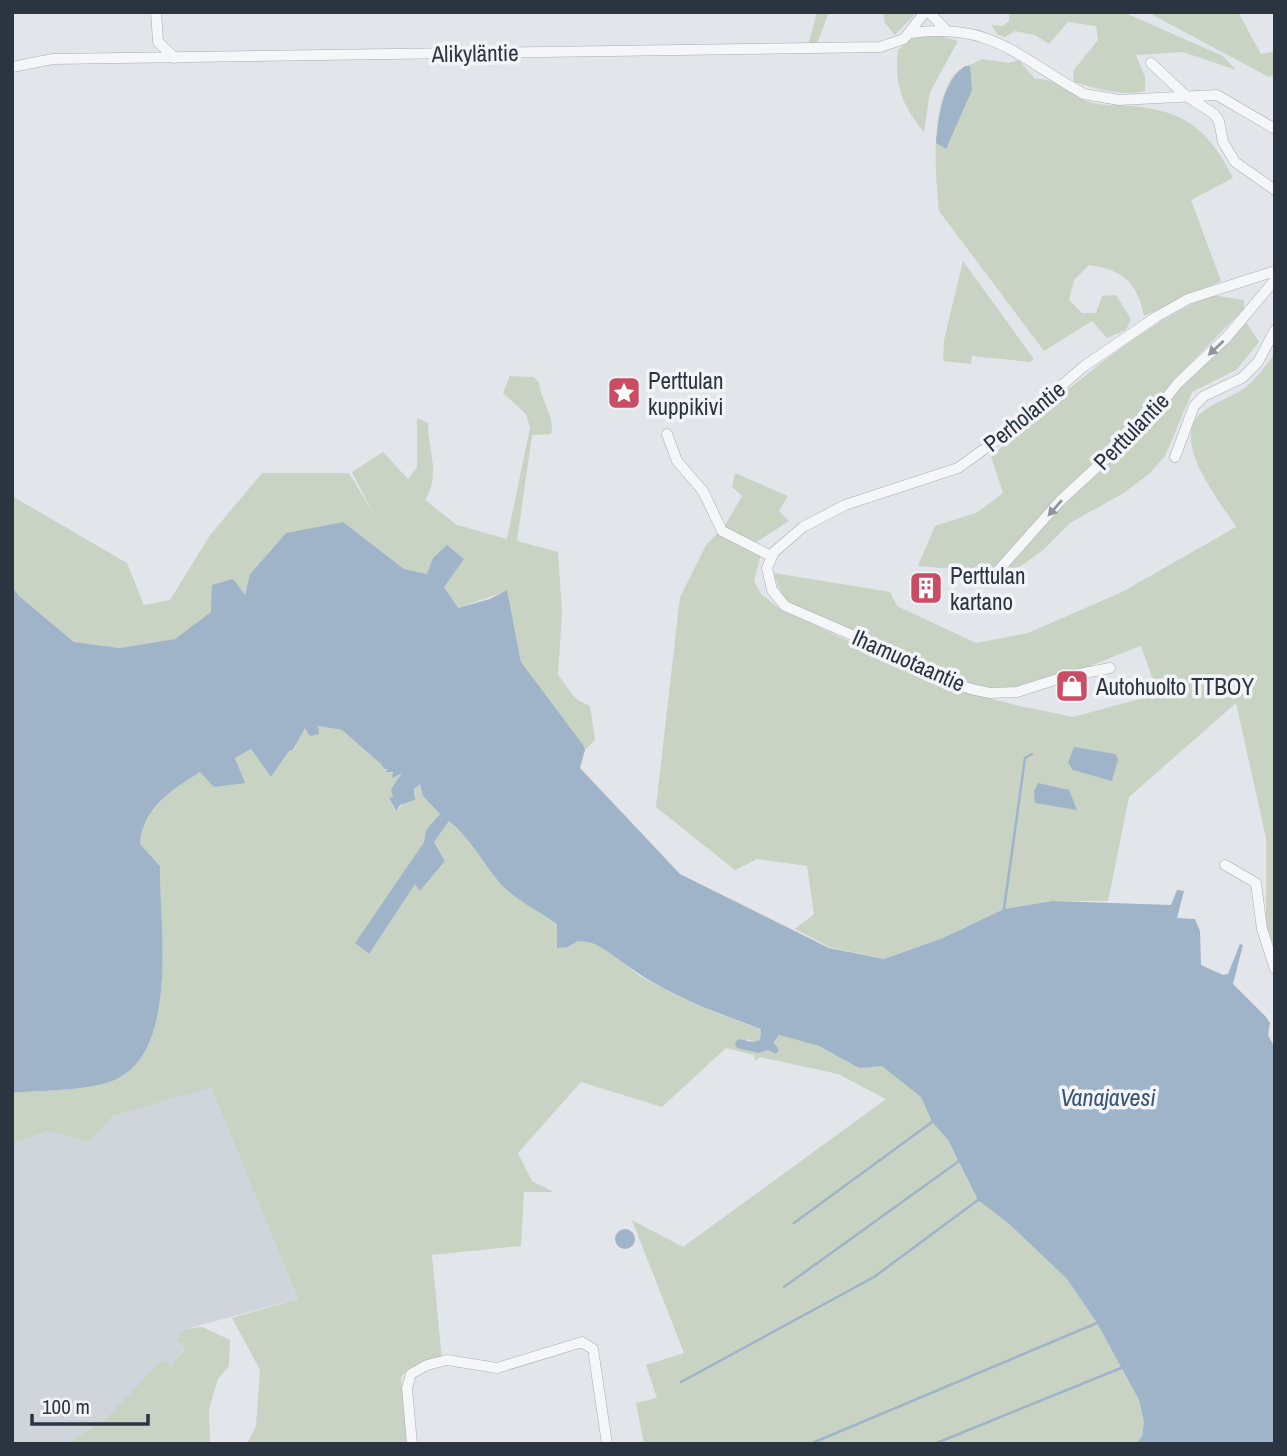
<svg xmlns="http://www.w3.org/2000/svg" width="1287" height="1456" viewBox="0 0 1287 1456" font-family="'Archivo Narrow',sans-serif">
	<rect width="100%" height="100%" fill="#e2e5ea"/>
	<path fill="#d0d5dc" d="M211,1086L298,1299L186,1329L185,1347L171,1365L162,1360L105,1419L66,1444H12V1144L49,1131L88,1142L113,1116Z"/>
	<path fill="#c8d3c4" d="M817,12H829L817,44L808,45Z
		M883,12H917L895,35L885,23Z
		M1009,12H1123L1223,56L1236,70L1183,52L1136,55L1145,77V91C1120,97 1099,89 1074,82L1073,71L1098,40L1096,26L1068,22L1049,44L1035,35L1015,31L1005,37L998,35L991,25L1003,26L1009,21Z
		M1147,12H1238L1261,54L1275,51V74L1269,77Z
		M933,34L958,41L930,92L924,132C902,105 894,85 898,50L914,37Z
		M982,59L1009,63L1019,60L1035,79C1055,77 1071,96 1089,102C1102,106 1119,105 1133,106C1188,112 1208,130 1233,178L1191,200L1221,281L1144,316C1137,282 1123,270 1089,265L1074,280L1069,300L1082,313H1096L1102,296L1116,295L1131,319L1126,330L1107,338L1092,321L1044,351L939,211C935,174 930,106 954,75C961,66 973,65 982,59Z
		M963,261L1034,359L1030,362L972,356L971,364L943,361L944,340Z
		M1211,295L1244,300V309L1169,385L1146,415L1065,489L990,572L918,566L935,526L978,512L1003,493L991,456C1060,397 1128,332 1211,295Z
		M1246,322L1259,342L1236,370L1192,392L1165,456L1149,474L1122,494L1070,523L1043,550L1014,571L1005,568C1060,507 1118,448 1177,390C1200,367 1224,347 1246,322Z
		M1275,354V948L1266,926V838L1236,703L1129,797L1108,901H1052L1004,909L943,938L884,959L829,947L795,929L814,914L807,866L757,859L735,870L656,807L680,597L706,545L724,527L742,496L732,487L735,473L788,496L779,511L789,521L755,543L763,547L754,581L761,594L780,609L952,689L1020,706L1073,717L1158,694L1141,646C1097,662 1050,686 1004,689C949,693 881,641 831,621C820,616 806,615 796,608C782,598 778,588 774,573L890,592L897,606L976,643L1028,633L1122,592L1236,527C1220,501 1172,444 1199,415C1213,402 1231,398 1246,387C1257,379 1266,364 1275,354Z
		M510,376L533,377L539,382C540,400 556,417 551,434L532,435L517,541L558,552L562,612L558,675L576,699L590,706L595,740L585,750L521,662L507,591L458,608L443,587L427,574L404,569L343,522L286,533L250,574L245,595L241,593L175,639L120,648L74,642L19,596L12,586V496L127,563L144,605L170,600L210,535L262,473H349L373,513L352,472L383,452L408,479L417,467V418L428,423C428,451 441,474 425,500L457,525L507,539L530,428L526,414L503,393Z
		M317,726L342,730L381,763L383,769L395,774L403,772L394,798H389L395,811L416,794L414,789L420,784L423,796L440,814L426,830L424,842L355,943L369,954L415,883L420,891L445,861L434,842L449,821C469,837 482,861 498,881C512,898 539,911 557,924V948L569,947L578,941C606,940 623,967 647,980C683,1000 722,1016 761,1029L760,1040L753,1042L748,1039L737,1048L774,1045L779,1035L819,1046L859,1068L882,1065L921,1097L932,1122L948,1140L978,1200L1008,1223L1067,1279L1097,1323L1139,1400L1144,1422L1142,1436L1136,1444H644L636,1403L657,1398L646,1365L684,1353L632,1220L683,1247L886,1099L838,1074L760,1057L755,1061L754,1055L726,1048L662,1107L581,1082L518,1153L532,1181L554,1192H524L521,1246L432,1255L442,1360C426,1363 410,1363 401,1378L407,1444H247L256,1426L260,1370L232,1318L298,1299L211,1087L113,1116L88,1142L49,1131L12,1144V1093C42,1090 75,1091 103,1084C183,1065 159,926 160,866L140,844C144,808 171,790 200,771L244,783L235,757L251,749L271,777L289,751L294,750L305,727Z
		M202,1327L230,1340L229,1366L218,1379L209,1409L210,1444H66L105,1419L162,1360L171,1365L185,1348L177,1340L186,1329Z"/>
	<path fill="#9fb4c8" d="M965,66H970L972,90L946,149L936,143C939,117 942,82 965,66Z
		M343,522L404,569L427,574L433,558L447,545L464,559L444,587L458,608L490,599L507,590L521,662L583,745L585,750L580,768L680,874L829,948L884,959L943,938L1004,909L1052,901L1171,905L1177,890L1184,891L1177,918L1195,919L1200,931L1201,965L1223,975L1228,974L1240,944L1243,945L1233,984L1266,1017L1270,1023L1268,1035L1275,1048V1444H1136L1142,1436L1144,1422L1139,1400L1097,1323L1067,1279L1008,1223L978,1200L948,1140L932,1122L921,1097L882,1066L859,1068L819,1046L779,1035L774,1043L779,1050L776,1054L768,1050L759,1053L737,1048L735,1044L738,1039L753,1042L760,1040L761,1029C714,1012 665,994 625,964C609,953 598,941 578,941L568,947L557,948V924C539,911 512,898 498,881C482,861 469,837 449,821L434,842L445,861L420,891L415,884L369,954L355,943L424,842L426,830L440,814L423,796L420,784L414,789L415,800L400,805L396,811L389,798L393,797L391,789L402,773L392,778L393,772H386L387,769H384L381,764L342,730L318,726L319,734L310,736L305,728L293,750L289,751L271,777L251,749L235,758L245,783L214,787L200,772C171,790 143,808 140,844L160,866C159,926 183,1065 103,1084C75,1091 42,1090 12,1093V586L19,596L74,642L120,648L175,639L211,612L212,585L233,579L245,595L250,574L286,533Z
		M1074,747L1115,754L1118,759L1112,781L1073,770L1068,763Z
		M1038,783L1069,790L1077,810L1035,803L1034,791Z
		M615 1239a10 10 0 1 1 20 0a10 10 0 1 1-20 0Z"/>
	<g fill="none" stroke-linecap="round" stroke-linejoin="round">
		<path stroke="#9fb4c8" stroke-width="2.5" d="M1004,909L1025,758L1032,754
			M794,1223L932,1122
			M784,1287L959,1161
			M681,1382L874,1277L978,1200
			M810,1444L1097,1323
			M934,1444L1121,1368"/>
		<defs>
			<path id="minor" d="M156,12L158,42L175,58
				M929,12L945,29
				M910,33C994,22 1016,57 1084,94L1119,100L1217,95L1275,129
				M1151,63L1185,95L1214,114L1219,121L1223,142L1235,162L1275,190
				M12,67L53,59L880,47L904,39L925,12
				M667,434L677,461L703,491L722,531L771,556
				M1175,457L1194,406L1204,396L1242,378L1258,362L1275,330
				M988,582L1060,501L1150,418L1178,383L1227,337L1275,280
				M1110,668L1064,677L1017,692L990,693L971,689L929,674L852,635L785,606L772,590L767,568L774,552L803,527L845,505L958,468L1012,429L1083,367L1156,317L1188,299L1275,271
				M1225,865L1256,883L1262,929L1275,969
				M412,1444L407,1388L411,1374L427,1365L447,1360L497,1368L582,1342L593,1349L607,1444"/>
		</defs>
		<use href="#minor" stroke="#a7acb4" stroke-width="11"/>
		<use href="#minor" stroke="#f5f6f8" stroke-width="10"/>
	</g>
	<defs><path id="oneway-solid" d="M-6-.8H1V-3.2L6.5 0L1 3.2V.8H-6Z" transform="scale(1.75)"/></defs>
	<g fill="#90959c">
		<use href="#oneway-solid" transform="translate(1216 348) rotate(137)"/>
		<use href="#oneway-solid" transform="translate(1055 508) rotate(131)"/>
	</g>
	<defs>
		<symbol id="sight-square" viewBox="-11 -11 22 22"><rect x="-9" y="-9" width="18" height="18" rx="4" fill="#c94d63" stroke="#f2f4f7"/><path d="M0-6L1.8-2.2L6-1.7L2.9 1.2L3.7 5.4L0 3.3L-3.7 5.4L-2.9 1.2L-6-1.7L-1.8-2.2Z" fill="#fff"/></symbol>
		<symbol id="building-square" viewBox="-11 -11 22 22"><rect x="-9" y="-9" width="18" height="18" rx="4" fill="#c94d63" stroke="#f2f4f7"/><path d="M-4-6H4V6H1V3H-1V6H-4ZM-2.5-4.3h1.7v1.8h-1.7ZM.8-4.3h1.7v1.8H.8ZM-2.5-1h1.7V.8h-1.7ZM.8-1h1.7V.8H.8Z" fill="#fff"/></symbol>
		<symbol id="shop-square" viewBox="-11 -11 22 22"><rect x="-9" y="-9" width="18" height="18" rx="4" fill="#c94d63" stroke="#f2f4f7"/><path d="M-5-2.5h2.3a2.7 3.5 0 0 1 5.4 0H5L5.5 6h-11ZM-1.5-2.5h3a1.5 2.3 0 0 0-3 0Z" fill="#fff"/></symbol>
	</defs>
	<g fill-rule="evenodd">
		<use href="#sight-square" x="605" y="374" width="38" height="38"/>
		<use href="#building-square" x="907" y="569" width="38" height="38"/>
		<use href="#shop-square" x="1053" y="667" width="38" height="38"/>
	</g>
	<g text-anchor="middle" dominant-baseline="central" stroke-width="7" stroke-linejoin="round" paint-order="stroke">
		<g font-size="23" fill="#2b3441" stroke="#f2f4f7">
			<text transform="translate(475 53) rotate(-1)">Alikyläntie</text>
			<text transform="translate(1024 416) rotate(-39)">Perholantie</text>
			<text transform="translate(1131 431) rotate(-46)">Perttulantie</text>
			<text transform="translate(909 660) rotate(24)">Ihamuotaantie</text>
		</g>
		<g font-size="23" fill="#2b3441" stroke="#f2f4f7" text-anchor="start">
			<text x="648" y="380">Perttulan<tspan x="648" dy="26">kuppikivi</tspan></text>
			<text x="950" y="575">Perttulan<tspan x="950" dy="26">kartano</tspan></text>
			<text x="1096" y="686">Autohuolto TTBOY</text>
		</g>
		<g font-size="24" font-style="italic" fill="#375374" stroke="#f2f4f7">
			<text x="1108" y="1097">Vanajavesi</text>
		</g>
	</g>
	<rect width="1287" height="1456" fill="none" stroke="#2b3441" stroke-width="28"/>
	<path d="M32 1414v10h116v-10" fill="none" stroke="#2b3441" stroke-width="3.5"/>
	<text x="42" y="1414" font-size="21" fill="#2b3441" stroke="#f2f4f7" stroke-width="5" paint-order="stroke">100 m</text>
</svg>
